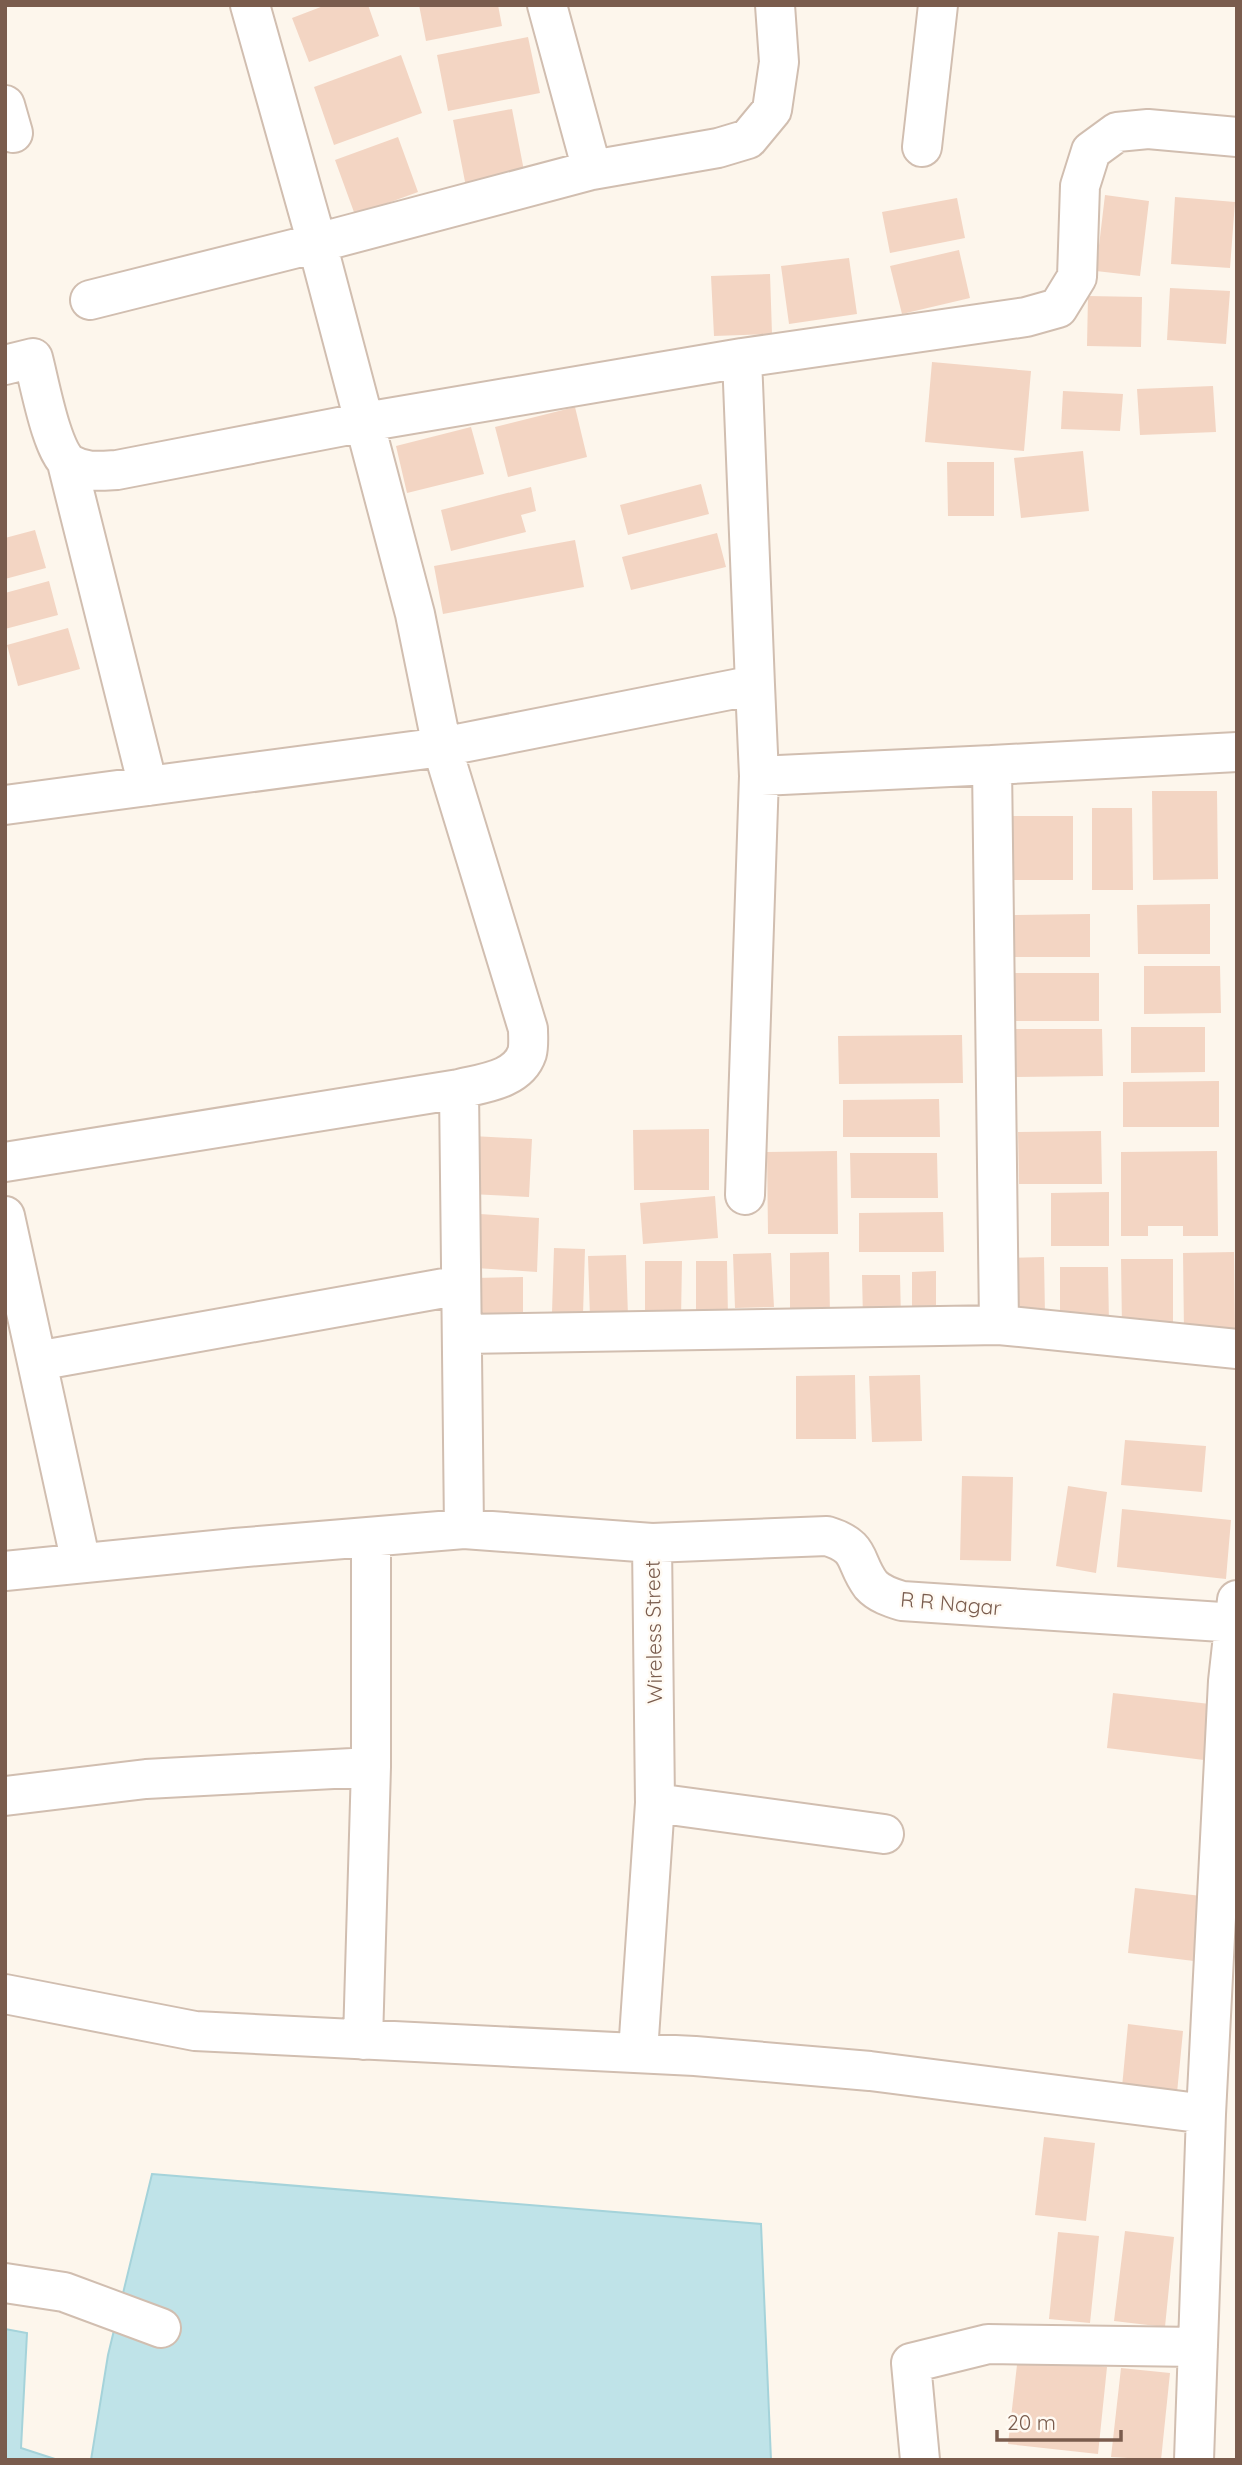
<svg xmlns="http://www.w3.org/2000/svg" width="1242" height="2465" viewBox="0 0 1242 2465" font-family="Quicksand,sans-serif">
	<rect width="100%" height="100%" fill="#fdf6ec"/>
	<path fill="#bfe3e8" stroke="#a5d3da" stroke-width="2" d="M152,2174L761,2224L771,2460H91L108,2355Z
		M5,2329L27,2333L21,2448L58,2460H5Z"/>
	<path fill="#f3d5c3" d="M326,5H368L379,36L309,62L292,18Z
		M419,5H498L502,26L426,41Z
		M528,37L540,93L448,111L437,55Z
		M401,55L422,113L334,145L314,87Z
		M512,109L526,181L467,192L453,120Z
		M398,137L418,192L355,215L335,160Z
		M1105,195L1149,201L1140,276L1096,271Z
		M1175,197L1235,202L1230,268L1171,264Z
		M957,198L965,238L890,253L882,212Z
		M959,250L970,298L902,314L890,266Z
		M849,258L857,314L789,324L781,266Z
		M770,274L772,334L714,336L711,276Z
		M1170,288L1230,291L1226,344L1167,340Z
		M1088,296L1142,297L1141,347L1087,346Z
		M932,362L1031,371L1024,451L925,442Z
		M1213,386L1216,432L1140,435L1137,389Z
		M1063,391L1123,394L1120,431L1061,429Z
		M575,407L587,457L508,477L495,427Z
		M471,427L484,474L407,493L396,446Z
		M1083,451L1089,511L1021,518L1014,458Z
		M947,462H994V516H948Z
		M701,484L709,514L628,535L620,505Z
		M531,487L536,511L521,515L526,532L451,551L441,510Z
		M35,530L46,568L5,579V538Z
		M717,533L726,567L631,590L622,557Z
		M575,540L584,587L443,614L434,566Z
		M49,581L58,615L5,629V593Z
		M68,628L80,669L18,686L7,645Z
		M1152,791H1217L1218,879L1153,880Z
		M1092,808H1132L1133,890H1092Z
		M1005,816H1073V880H1006Z
		M1210,904V954H1138L1137,905Z
		M1090,914V957H1014V915Z
		M1144,966H1220L1221,1013L1144,1014Z
		M1013,973H1099V1021H1013Z
		M1131,1027H1205V1072L1131,1073Z
		M1014,1029H1102L1103,1076L1015,1077Z
		M962,1035L963,1083L839,1084L838,1036Z
		M1219,1081V1127H1123V1082Z
		M939,1099L940,1137H843V1100Z
		M709,1129V1190H634L633,1130Z
		M1101,1131L1102,1184H1019L1018,1132Z
		M472,1136L532,1139L529,1197L471,1194Z
		M837,1151L838,1234H768L767,1152Z
		M1217,1151L1218,1236H1183V1226H1148V1236H1121V1152Z
		M850,1153H937L938,1198H851Z
		M1109,1192V1246H1051V1193Z
		M715,1196L718,1238L643,1244L640,1203Z
		M943,1212L944,1252H859V1213Z
		M480,1214L539,1218L537,1272L476,1268Z
		M554,1248L585,1249L583,1315L552,1313Z
		M829,1252L830,1317L790,1316V1253Z
		M1234,1252L1235,1332H1184L1183,1253Z
		M771,1253L774,1307L735,1308L733,1254Z
		M626,1255L628,1316L590,1317L588,1256Z
		M1044,1257L1045,1315H1004L1002,1258Z
		M1121,1259H1173V1328H1122Z
		M645,1261H682L681,1319L645,1318Z
		M696,1261H727L728,1317H696Z
		M1060,1267H1108L1109,1323H1060Z
		M936,1271V1319H912V1272Z
		M862,1275H900L901,1320H863Z
		M523,1277V1322H474V1278Z
		M855,1375L856,1439H796V1376Z
		M920,1375L922,1441L872,1442L869,1376Z
		M1125,1440L1206,1446L1202,1492L1121,1485Z
		M962,1476L1013,1477L1011,1561L960,1560Z
		M1068,1486L1107,1492L1096,1573L1056,1566Z
		M1122,1509L1231,1520L1226,1579L1117,1567Z
		M1113,1693L1210,1704L1204,1760L1107,1748Z
		M1135,1888L1201,1896L1194,1961L1128,1953Z
		M1128,2024L1183,2031L1177,2093L1122,2087Z
		M1044,2137L1095,2143L1086,2221L1035,2215Z
		M1125,2231L1174,2237L1165,2327L1114,2321Z
		M1058,2232L1099,2236L1090,2323L1049,2319Z
		M1018,2356L1107,2367L1098,2454L1008,2444Z
		M1121,2368L1170,2373L1161,2460L1111,2457Z"/>
	<g fill="none" stroke-linecap="round" stroke-linejoin="round">
		<defs>
			<path id="minor" d="M250,5L317,243L415,614L442,747L528,1029C528,1036 529,1046 527,1053C518,1080 483,1083 459,1089L464,1529
				M5,105L13,133
				M922,147L938,5
				M592,170L718,148L748,139L772,110L779,62L775,5
				M90,300L317,243L592,170L547,5
				M742,358L755,685
				M5,365L33,358C39,380 52,454 70,464C85,473 100,471 117,470L365,422L742,358L1026,317L1058,308L1077,277L1080,186L1091,151L1117,132L1148,129L1237,137
				M67,463L148,786
				M992,765L1237,752
				M5,805L442,747L755,685L759,776L992,765L999,1325L462,1334
				M5,1162L459,1089
				M745,1195L759,776
				M5,1216L81,1563
				M999,1325L1237,1349
				M37,1361L461,1285
				M652,1543L827,1536C863,1547 853,1561 871,1585C879,1594 892,1598 902,1601L1237,1623
				M5,1571L235,1548L464,1529L652,1543L655,1803L884,1834
				M5,1796L146,1779L371,1767
				M5,1994L195,2031L695,2056L870,2071L1206,2114L1194,2460
				M363,2040L371,1767V1537
				M638,2052L655,1803
				M1206,2114L1228,1681L1237,1600
				M5,2283L64,2292L161,2328
				M920,2460L911,2363L988,2344L1198,2347"/>
		</defs>
		<use href="#minor" stroke="#d1beb0" stroke-width="42"/>
		<use href="#minor" stroke="#fff" stroke-width="38"/>
	</g>
	<g text-anchor="middle" dominant-baseline="central" stroke-width="5" stroke-linejoin="round" paint-order="stroke">
		<g font-size="21" fill="#7a5c4d" stroke="#fffaf3">
			<text transform="translate(951 1603) rotate(5)">R R Nagar</text>
			<text transform="translate(653 1632) rotate(-91)">Wireless Street</text>
		</g>
	</g>
	<rect width="1242" height="2465" fill="none" stroke="#7a5c4d" stroke-width="14"/>
	<path d="M997 2430v10h124v-10" fill="none" stroke="#7a5c4d" stroke-width="3.5"/>
	<text x="1007" y="2430" font-size="21" fill="#7a5c4d" stroke="#fffaf3" stroke-width="5" paint-order="stroke">20 m</text>
</svg>
